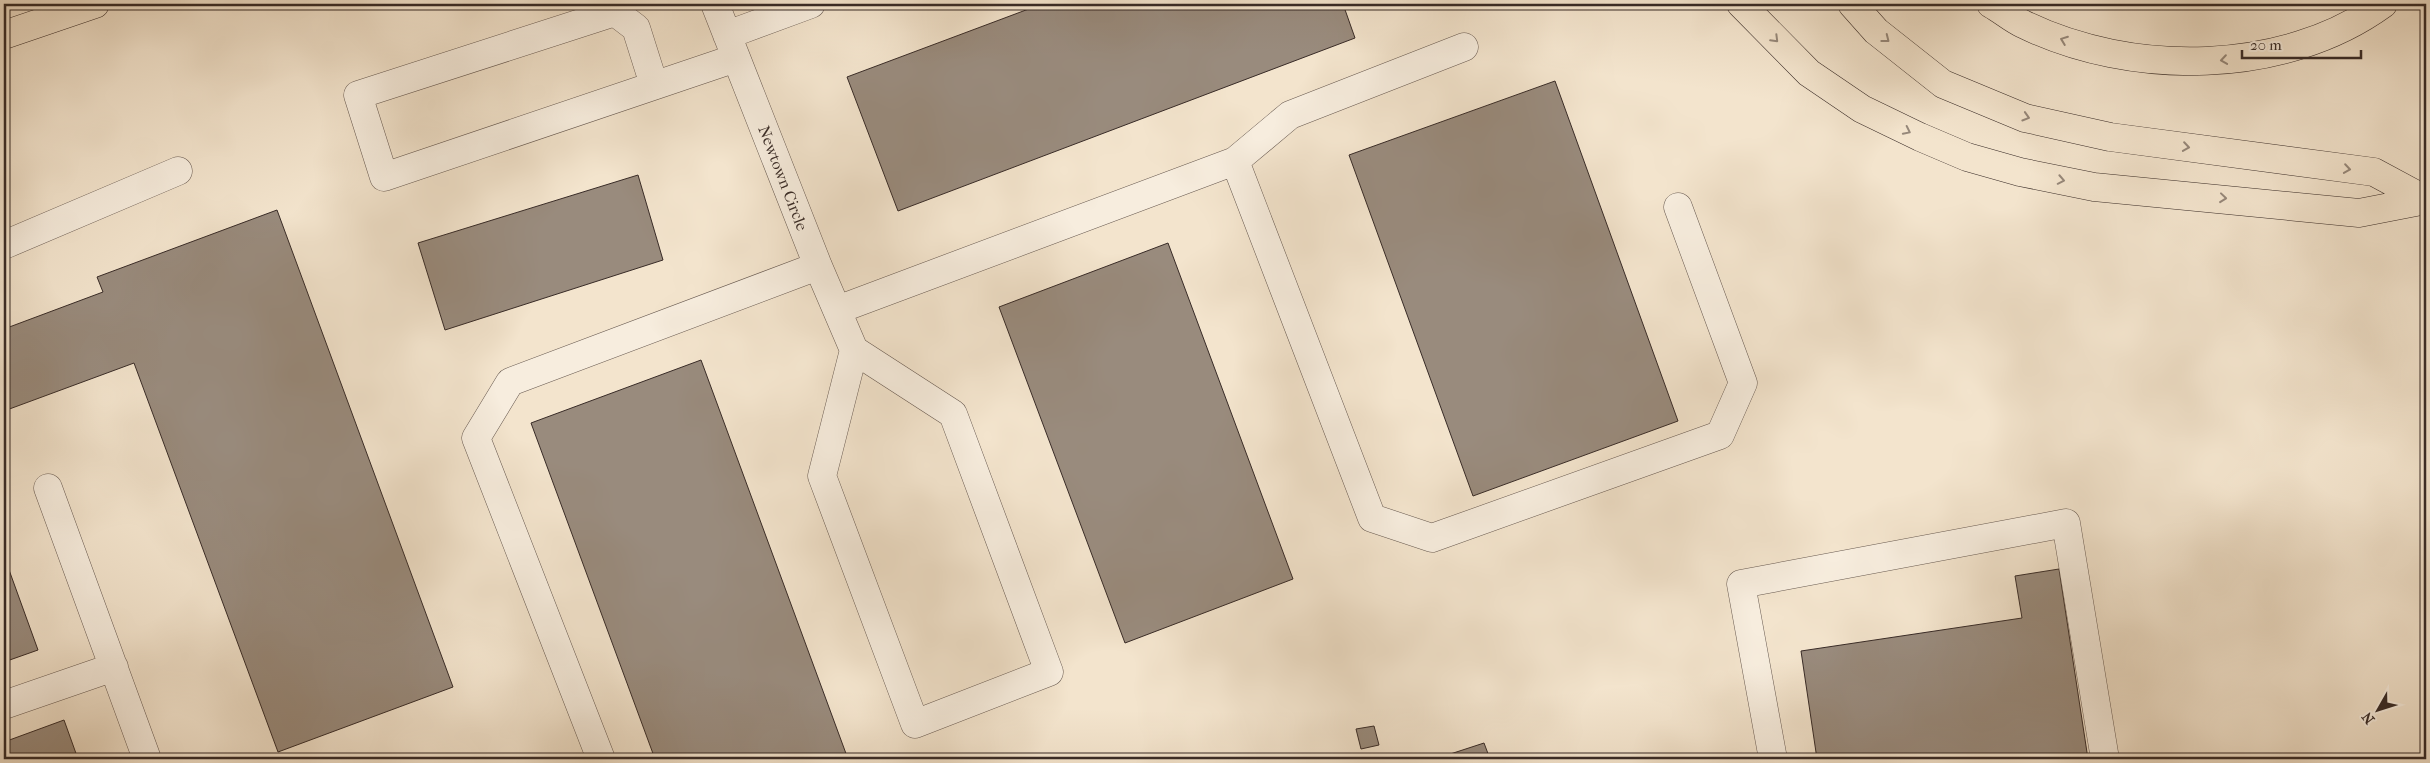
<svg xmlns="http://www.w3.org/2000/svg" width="2430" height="763" viewBox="0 0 2430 763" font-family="'IM FELL French Canon',serif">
	<rect width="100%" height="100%" fill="#f3e4cd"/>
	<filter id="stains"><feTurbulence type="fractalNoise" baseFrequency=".004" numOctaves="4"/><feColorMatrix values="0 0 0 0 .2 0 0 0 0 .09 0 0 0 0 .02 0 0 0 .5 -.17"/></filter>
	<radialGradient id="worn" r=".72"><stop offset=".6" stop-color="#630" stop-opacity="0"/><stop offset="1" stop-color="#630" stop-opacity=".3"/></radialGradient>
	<path fill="#998b7d" stroke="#382b27" d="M1042,4H1343L1355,38L898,211L847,77Z
		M1555,81L1678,421L1473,496L1349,155Z
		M638,175L663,260L445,330L418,243Z
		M277,210L453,687L278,752L134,363L4,411V329L103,292L97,277Z
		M1168,243L1293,579L1125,643L999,307Z
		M701,360L848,759H655L531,423Z
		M4,556L38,650L4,662Z
		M2059,569L2088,759H1817L1801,651L2022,618L2015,576Z
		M64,720L78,759H4V742Z
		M1374,726L1379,745L1361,749L1356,729Z
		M1484,743L1490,759H1435Z"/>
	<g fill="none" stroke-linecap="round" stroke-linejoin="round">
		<defs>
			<path id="minor" d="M715,4L818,266L854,350
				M727,35L811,4
				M654,85L636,28L615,12L358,95L384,177L736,58
				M1235,161L1372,518L1432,538L1720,435L1743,383L1678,207
				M4,245L178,171
				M837,310L1235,161L1290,115L1464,47
				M854,350L953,414L1049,672L915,724L822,476Z
				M48,488L147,759
				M4,705L114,667
				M601,759L476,438L510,382L818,266
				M1773,759L1741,584L2066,523L2105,759"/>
			<path id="highway" d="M1741,4L1809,73L1862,109L1920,137L1967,157L2020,172L2094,187L2359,213L2426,200
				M1852,4L1876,31L1943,84L2025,118L2110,137L2374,172L2426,200
				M1991,4C2002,10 2012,19 2023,24C2131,77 2284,76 2383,4
				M4,35L95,4"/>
		</defs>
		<use href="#minor" stroke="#675950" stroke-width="29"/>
		<use href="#highway" stroke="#382b27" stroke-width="29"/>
		<use href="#minor" stroke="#f7edde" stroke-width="28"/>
		<use href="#highway" stroke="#f3e4cd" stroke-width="28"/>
	</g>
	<defs><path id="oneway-chevron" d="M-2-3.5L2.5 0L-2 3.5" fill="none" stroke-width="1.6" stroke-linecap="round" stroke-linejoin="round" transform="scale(1.25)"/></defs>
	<g stroke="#96887a">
		<use href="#oneway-chevron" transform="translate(1775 39) rotate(45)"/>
		<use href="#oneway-chevron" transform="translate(1886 39) rotate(38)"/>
		<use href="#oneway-chevron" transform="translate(2064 40) rotate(-159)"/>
		<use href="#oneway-chevron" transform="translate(2224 60) rotate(172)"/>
		<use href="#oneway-chevron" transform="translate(2026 117) rotate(17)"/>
		<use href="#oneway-chevron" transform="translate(1907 131) rotate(26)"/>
		<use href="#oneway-chevron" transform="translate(2186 147) rotate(8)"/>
		<use href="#oneway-chevron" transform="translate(2347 169) rotate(8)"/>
		<use href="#oneway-chevron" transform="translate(2061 180) rotate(11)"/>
		<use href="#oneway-chevron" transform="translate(2223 198) rotate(6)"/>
	</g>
	<g text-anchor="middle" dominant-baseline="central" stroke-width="4" stroke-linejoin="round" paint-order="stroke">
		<g font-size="16" fill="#382b27" stroke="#f7edde">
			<text transform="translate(783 178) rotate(69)">Newtown Circle</text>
		</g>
	</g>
	<rect width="2430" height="763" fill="none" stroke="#f3e4cd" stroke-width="20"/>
	<rect x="5" y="5" width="2420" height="753" fill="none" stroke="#382b27" stroke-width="2.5"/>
	<rect x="10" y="10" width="2410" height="743" fill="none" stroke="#382b27"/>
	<g transform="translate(2378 710) rotate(231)" stroke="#f7edde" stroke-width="4" paint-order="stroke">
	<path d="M0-4L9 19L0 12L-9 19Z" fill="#382b27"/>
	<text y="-8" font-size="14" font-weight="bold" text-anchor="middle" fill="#382b27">N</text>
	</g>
	<path d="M2242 50v8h119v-8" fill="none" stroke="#382b27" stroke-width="2.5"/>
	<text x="2250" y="50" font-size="15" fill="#382b27" stroke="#f7edde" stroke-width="4" paint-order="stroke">20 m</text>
	<rect width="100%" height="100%" filter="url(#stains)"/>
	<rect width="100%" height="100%" fill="url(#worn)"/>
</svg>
